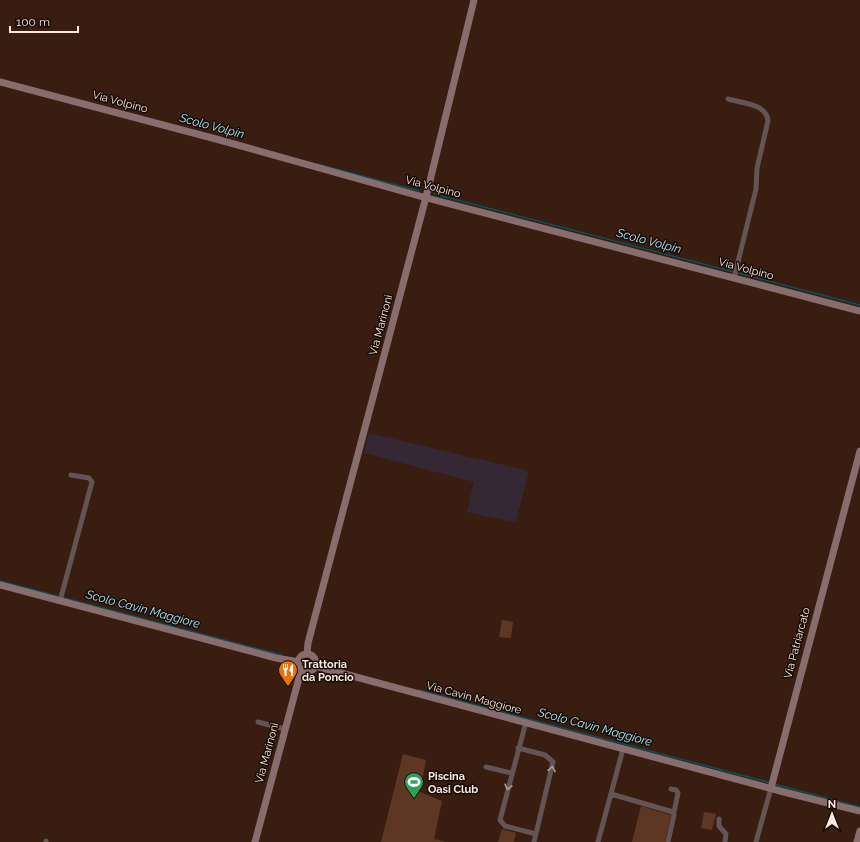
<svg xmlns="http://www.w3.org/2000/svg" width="860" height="842" viewBox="0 0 860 842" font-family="Raleway,sans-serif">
	<rect width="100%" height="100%" fill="#391d10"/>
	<path fill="#352834" d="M369,433L529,471L516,521H508L467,512L474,482L364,453Z"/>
	<path fill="#5e3724" d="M502,620L513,622L511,638L499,637Z
		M403,754L426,760L420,792L442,801L434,839L446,842H381Z
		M641,806L671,815L665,842H632Z
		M704,812L716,814L712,830L701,828Z
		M502,829L516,833L514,842H498Z"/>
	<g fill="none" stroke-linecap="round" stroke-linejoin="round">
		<path stroke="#07505e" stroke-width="1.5" d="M317,164L419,191
			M434,194L734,272
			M738,273L860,305
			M0,581L282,655
			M419,690L771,783
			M774,784L860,807"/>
		<path stroke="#645455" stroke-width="5" d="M728,99C742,103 767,104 768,121L757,168L756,189L734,278
			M60,601L92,482L89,478L71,475
			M258,722L285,729
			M526,722L500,820L505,826L536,834
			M518,748L545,755L553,762L534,842
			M486,767L511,773
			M671,789L676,790L678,793L674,812
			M611,794L673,812L674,815L668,842
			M719,819V826L726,834L725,842
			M46,841V842
			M598,842L623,749
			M756,842L771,788"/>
		<path stroke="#886d6f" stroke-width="7" d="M0,82L216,139L423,197L860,311
			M0,585L276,658L299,662
			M307,654L308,643L426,197L474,0
			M298 663a9 9 0 1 1 18 0a9 9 0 1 1-18 0Z
			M315,666L784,792L860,811
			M771,788L860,451
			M255,842L299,678L303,670
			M857,842L860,831"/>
	</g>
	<defs><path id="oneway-chevron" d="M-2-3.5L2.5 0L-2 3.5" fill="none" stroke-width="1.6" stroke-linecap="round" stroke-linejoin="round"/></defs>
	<g stroke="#b09e9a">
		<use href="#oneway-chevron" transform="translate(552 769) rotate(-81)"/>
		<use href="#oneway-chevron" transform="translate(508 787) rotate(104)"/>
	</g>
	<defs>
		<symbol id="restaurant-pin" viewBox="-11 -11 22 30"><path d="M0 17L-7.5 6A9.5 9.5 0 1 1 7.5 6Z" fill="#e8710a" stroke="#170b06"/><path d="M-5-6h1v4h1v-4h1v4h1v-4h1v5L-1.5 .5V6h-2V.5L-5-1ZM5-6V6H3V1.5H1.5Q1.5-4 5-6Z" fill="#fff"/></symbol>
		<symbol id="stadium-pin" viewBox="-11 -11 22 30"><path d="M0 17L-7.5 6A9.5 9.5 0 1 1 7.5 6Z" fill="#2e9e5b" stroke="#170b06"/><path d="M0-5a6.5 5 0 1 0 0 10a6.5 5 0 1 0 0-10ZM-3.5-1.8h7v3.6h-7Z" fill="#fff"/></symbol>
	</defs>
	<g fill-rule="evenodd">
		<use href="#restaurant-pin" x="277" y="659" width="22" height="30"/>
		<use href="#stadium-pin" x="403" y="771" width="22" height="30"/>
	</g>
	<g text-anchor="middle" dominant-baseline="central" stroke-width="3" stroke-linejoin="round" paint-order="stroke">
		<g font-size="11" fill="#fce8df" stroke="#170b06">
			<text transform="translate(120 102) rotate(15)">Via Volpino</text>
			<text transform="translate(433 187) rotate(15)">Via Volpino</text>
			<text transform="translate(746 269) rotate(15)">Via Volpino</text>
			<text transform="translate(381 325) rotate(-75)">Via Marinoni</text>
			<text transform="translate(797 643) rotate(-75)">Via Patriarcato</text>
			<text transform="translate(474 698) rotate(15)">Via Cavin Maggiore</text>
			<text transform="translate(267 753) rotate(-75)">Via Marinoni</text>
		</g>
		<g font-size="11" font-weight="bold" fill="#fce8df" stroke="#170b06" text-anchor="start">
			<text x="302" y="664">Trattoria<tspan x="302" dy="13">da Poncio</tspan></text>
			<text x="428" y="776">Piscina<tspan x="428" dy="13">Oasi Club</tspan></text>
		</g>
		<g font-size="12" font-style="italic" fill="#a7e7f8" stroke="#170b06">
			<text transform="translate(212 126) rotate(15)">Scolo Volpin</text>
			<text transform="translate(649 241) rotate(15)">Scolo Volpin</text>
			<text transform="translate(143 609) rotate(15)">Scolo Cavin Maggiore</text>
			<text transform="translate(595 727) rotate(15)">Scolo Cavin Maggiore</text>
		</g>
	</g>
	<g transform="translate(832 814)" stroke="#170b06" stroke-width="3" paint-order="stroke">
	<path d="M0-3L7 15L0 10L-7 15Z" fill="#fce8df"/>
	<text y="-6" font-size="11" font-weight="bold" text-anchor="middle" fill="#fce8df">N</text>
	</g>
	<path d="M10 26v6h68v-6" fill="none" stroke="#fce8df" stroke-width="2"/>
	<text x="16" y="26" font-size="12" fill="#fce8df" stroke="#170b06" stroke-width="3" paint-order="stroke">100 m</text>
</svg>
